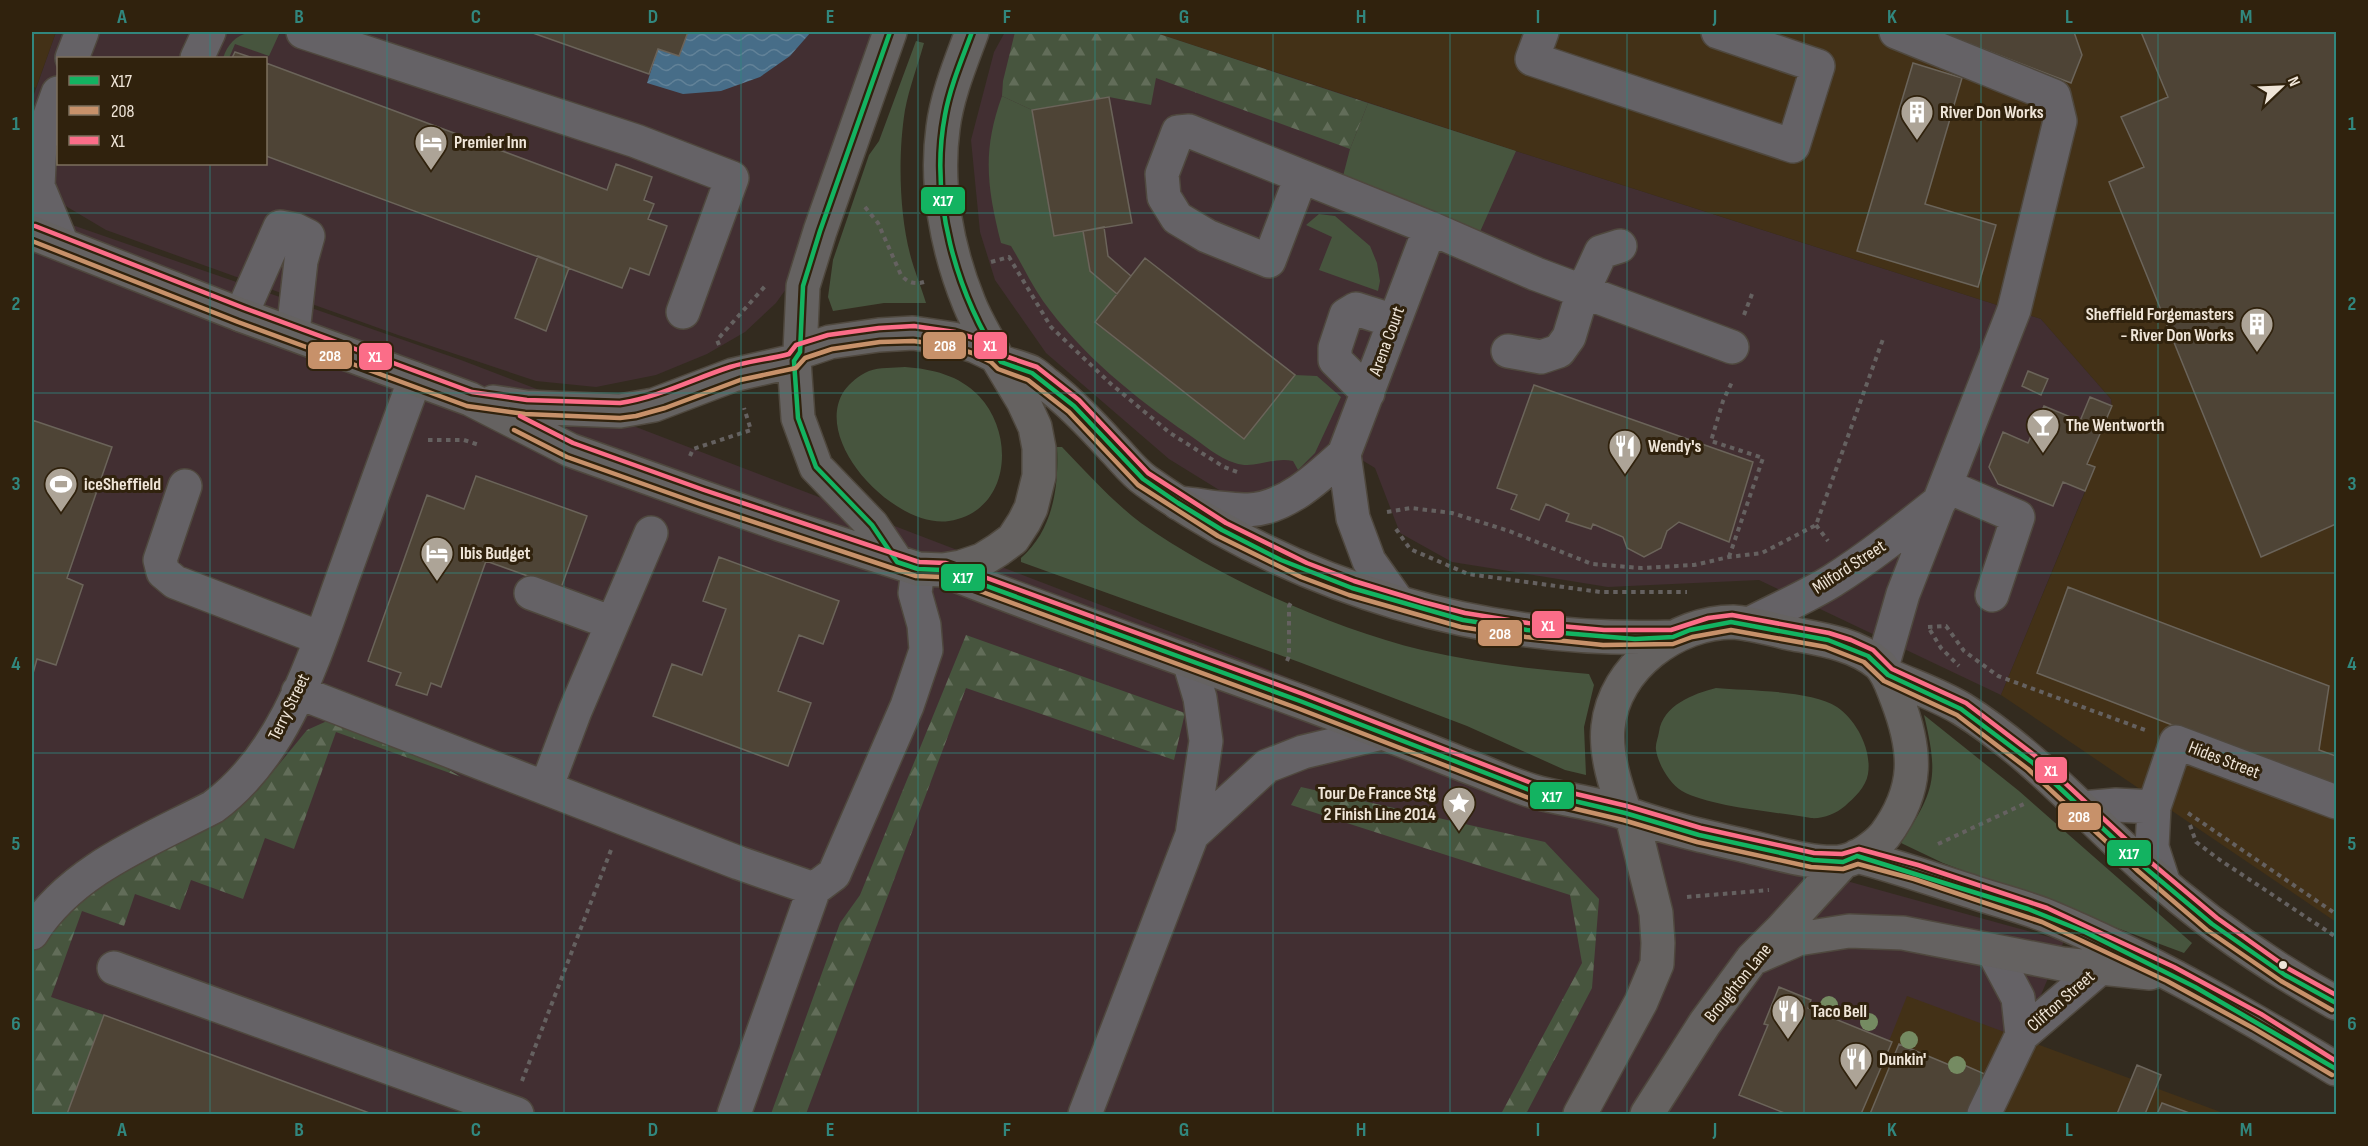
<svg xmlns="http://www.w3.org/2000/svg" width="2368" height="1146" viewBox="0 0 2368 1146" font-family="'Sofia Sans Condensed',sans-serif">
	<defs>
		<pattern id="forest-firs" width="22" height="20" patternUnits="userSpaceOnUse" patternTransform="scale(1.5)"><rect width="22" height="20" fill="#47553e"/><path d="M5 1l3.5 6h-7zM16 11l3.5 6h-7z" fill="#626d59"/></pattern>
		<pattern id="water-waves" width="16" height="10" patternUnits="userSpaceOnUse" patternTransform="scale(1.5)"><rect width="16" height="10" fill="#476d88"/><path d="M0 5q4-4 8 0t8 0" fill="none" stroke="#628298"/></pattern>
	</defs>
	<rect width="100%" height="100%" fill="#332b1f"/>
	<path fill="#422f32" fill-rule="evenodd" d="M56,32H881L791,282L776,303L745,332L707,354L656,375L596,387L536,381L398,335L106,230L32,186V100ZM58,58H266V164H58Z
		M1005,32H1153L1516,151L2041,319L2111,399L2112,406L2087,464L2095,467L2001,695L1759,580L1608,587L1452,562L1400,533L1375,468L1334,443L1270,495L1237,501L1169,459L1046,353L995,280L980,232L971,140L994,52Z
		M32,211L461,360L1234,656L1486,756L1774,861L2064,941L1990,1114H32Z"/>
	<path fill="#433117" d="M32,32H56L36,88L32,86Z
		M1153,32H2336V922L2001,695L2095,468L2087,464L2112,406L2111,399L2041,319L1516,151Z
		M1907,996L2226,1114H1860Z"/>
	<path fill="#47553e" d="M250,32H280L269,56L235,44L229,58H223C228,44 235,36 250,32Z
		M916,41L924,43C918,65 909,88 905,110C898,153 899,212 910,254C914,270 921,286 926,303H884L833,311L828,297L833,260L869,155L879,141Z
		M1002,96L1032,110L1054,236L1083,231L1090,271L1117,294L1095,323L1244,439L1295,375L1317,376L1341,397L1315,453L1298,470L1293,461C1273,456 1255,470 1235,463C1218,458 1203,444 1188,434C1135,398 1081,354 1043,301C1031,284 1022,264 1011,246L1001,243C987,187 982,151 1002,96Z
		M1368,103L1516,151L1479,234L1343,176L1350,149Z
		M1319,214L1335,216L1370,246L1377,263L1380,281L1378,291L1319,270L1332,237L1306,225Z
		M905,367C932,369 959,375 979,396C1016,435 1010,512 949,521C896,529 811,442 844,391C850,383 859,375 869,371C880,367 893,368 905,367Z
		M1057,447H1062C1087,473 1112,501 1141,523C1217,577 1332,628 1422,650C1477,663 1533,669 1589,674L1594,685L1584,727L1586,775L1565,770L1467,726L1299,662L1021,562V558C1053,530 1059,487 1057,447Z
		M1716,688C1747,691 1812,690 1837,707C1856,720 1872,749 1868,774C1866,787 1854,798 1845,806C1836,814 1822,819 1811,818C1778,812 1710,807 1682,791C1670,784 1658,764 1656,750C1655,745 1658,738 1659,732C1663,705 1693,694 1716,688Z
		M1924,715L2019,791L2192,943L2184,953L1943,863L1901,843C1935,790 1939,778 1924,715Z"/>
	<path fill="url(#forest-firs)" d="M1015,32H1153L1368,103L1350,149L1156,78L1151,105L1109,97L1032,110L1002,96L1003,81Z
		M966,635L1185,713L1174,760L966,688L806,1114H771L840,923L860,895Z
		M327,721L417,751L461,777L336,732L294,849L265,838L243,899L191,880L180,910L135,894L124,926L82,911L51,997L104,1015L67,1114H32V942L94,889L227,817L258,790L307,730Z
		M1301,787L1545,842L1599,899L1592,988L1526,1114H1501L1582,963L1570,895L1291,805Z"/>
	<path fill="url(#water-waves)" d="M688,32H811L790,56L760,77L721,91L683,94L647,83L658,49L679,56Z"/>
	<path fill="#4e4436" stroke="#6b645a" stroke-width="1.5" d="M530,32H688L679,56L658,49L649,74Z
		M1939,32H2074L2082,55L2071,83Z
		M2141,32H2336V524L2261,557L2109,182L2144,167L2121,117L2168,97Z
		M235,52L253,58H232Z
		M266,63L607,190L616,164L652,177L644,200L654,204L648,219L667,226L649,275L630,268L622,288L266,156Z
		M1913,63L1962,78L1925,204L1996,225L1978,287L1857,251Z
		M1109,97L1132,223L1054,236L1032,110Z
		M1104,227L1108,256L1131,276L1117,294L1090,271L1083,231Z
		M538,256L569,268L546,331L515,318Z
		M1145,258L1295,375L1244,439L1095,322Z
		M2028,371L2048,379L2041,395L2022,386Z
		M1534,385L1753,462L1729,542L1679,522L1667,531L1661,548L1644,557L1627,548L1623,537L1593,524L1591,529L1566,521L1569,514L1546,504L1539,520L1511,509L1517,495L1497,488Z
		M2090,397L2112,406L2087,464L2095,467L2085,491L2063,482L2053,506L1998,484L1989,467L2003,432L2028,443L2044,406L2080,421Z
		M32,420L112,447L67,578L83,585L56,665L37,659L32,677Z
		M476,476L587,516L561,588L486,561L441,687L431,683L427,695L396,685L401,673L368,661L427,495L464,509Z
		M719,557L839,601L823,644L799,635L778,691L811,703L788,766L653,716L672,664L702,675L726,609L703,601Z
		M2068,587L2329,686L2319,750L2336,756V788L2037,673Z
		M1779,987L1811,1000L1808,1008L1892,1042L1861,1114H1787L1739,1095L1768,1025L1764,1024Z
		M104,1015L372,1114H67Z
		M1899,1044L1952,1066L1955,1061L1987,1075L1967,1114H1870Z
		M2137,1065L2161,1075L2145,1114H2117Z
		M2162,1103L2192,1114H2157Z"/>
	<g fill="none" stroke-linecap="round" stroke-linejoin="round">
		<defs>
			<path id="minor" d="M303,32L636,141L732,178L683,312
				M1542,32L1532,59L1793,146L1818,66L1718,32
				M72,58L82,32
				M197,58L209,32
				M58,93L40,143L38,186L62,244
				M1301,177L1269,261L1207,236L1177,218L1164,197L1162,174L1178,132L1189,131L1430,228L1536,274L1732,347
				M241,315L280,227L296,230L308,236L301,261L293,332
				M1508,351L1541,357L1559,351L1569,337L1583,291L1601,252L1620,246
				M1368,393L1335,360V348L1346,315L1356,309L1394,321
				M185,486L160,560L163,572L175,582L320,638
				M1946,486L2018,517L1992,595
				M1178,503C1201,505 1225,510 1248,510C1285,509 1319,477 1344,454
				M531,593L612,623
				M1398,602L1369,561L1353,518L1344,454L1430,228
				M1749,624C1776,610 1806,597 1832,581C1870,557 1905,529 1940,501
				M1882,667L1903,594L2014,310L2060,121L2054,96L1896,32
				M298,692L739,863L814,889L834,874L907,706L926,650L924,625L915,593L918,569
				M546,788L575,711L651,533
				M2082,808L2116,805L2154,807
				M1192,835L1267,766L1303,752L1382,733
				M2164,884L2152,847L2154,807L2176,742L2336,802
				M32,933C71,870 150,840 213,807C290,750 316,649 348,563C370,502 392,440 415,379
				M114,968L517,1114
				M2022,1035L2100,968
				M734,1114L814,889
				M1085,1114L1192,835L1206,741L1200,698L1189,661
				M1984,1114L2022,1035L2018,998L1993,951"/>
			<path id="major" d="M972,32C961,62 947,95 943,128C935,186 947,249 969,303C976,321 987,338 996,356
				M32,233L241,315L470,399L570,450L702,497L779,524L897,562L918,569L943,570L961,567L982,560L998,550L1013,539L1024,522L1031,508L1039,476V448L1035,427L1023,401L996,356L975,346L953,339L913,333L879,335L830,342L800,352L794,361L798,418L816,467L872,525L897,562
				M800,352L803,286L820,231L890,32
				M1001,362C1010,365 1022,368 1031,372C1037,375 1043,382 1049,386C1072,404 1091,424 1111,446C1122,457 1133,472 1146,481C1298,589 1486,644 1673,637
				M493,402L526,407L620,411L654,405L733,375L794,361
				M943,570C1060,617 1180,657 1299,701C1354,721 1409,743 1464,765C1486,773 1509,784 1532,791C1562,800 1595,802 1625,813C1663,827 1702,836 1742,845C1768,851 1820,867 1845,861C1858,858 1876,846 1885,835C1919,789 1917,751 1897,699C1892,687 1889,674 1879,664C1854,643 1819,639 1789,633C1770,629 1752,623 1733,622C1676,622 1614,667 1608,727C1605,755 1616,787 1625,813
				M1888,675C1912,686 1939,695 1962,709C2031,752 2084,813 2144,867C2203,920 2267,965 2336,1003
				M1857,856C1895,866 1932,879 1970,891C1996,900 2022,906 2047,916C2148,958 2243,1013 2336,1069
				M1752,959L1798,939L1849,931L1903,933L2062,964L2150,973
				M1580,1114L1641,1002L1657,964L1658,943L1656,913L1632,817
				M1647,1114L1705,1023L1752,959L1781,930L1843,862"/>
		</defs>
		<use href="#minor" stroke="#4f483e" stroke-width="36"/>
		<use href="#major" stroke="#4f483e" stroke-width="36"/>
		<path stroke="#656160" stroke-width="4" stroke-dasharray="4.5 4.5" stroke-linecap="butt" d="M865,207L878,223L901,275C907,282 914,285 924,282
			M991,262L1009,257L1051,327L1111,384L1170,433L1224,467L1240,473
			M1744,315L1752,294
			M719,345L717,340L767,284
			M428,440H464L479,445
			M690,456L693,449L751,430L744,408
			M1387,512L1411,508L1452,513L1509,531L1592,564L1641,568L1694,565L1729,557L1762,553L1816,525L1883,339
			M1816,525L1828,541
			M1396,529L1410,549L1468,574L1600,592H1687
			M1729,557L1763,458L1711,441L1723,401L1732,382
			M1928,627L1946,626L1964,651L1998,676L2145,730
			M1930,630L1941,648L1959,666
			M1287,661L1289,656V606L1292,601
			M2188,813L2336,914
			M2190,825L2196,842L2220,860L2336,937
			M1938,844L2026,803
			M1687,897L1769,890
			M522,1081L611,850"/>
		<use href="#minor" stroke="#656266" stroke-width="33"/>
		<use href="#major" stroke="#656261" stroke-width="33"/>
		<defs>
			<path id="bus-1" d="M972,32C962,59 950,87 945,115C929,199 956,292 1001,362
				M800,352L794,361L798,418L816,467L872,525L897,562L918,569L943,570L1300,701L1532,791L1625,813L1699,835L1813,860L1843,862L1857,856
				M800,352L803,286L820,231L890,32
				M1001,362L1032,373L1074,406L1143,479L1178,503L1222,530L1281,560L1352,588L1463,620L1527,630L1635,639L1673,637L1690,630L1731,622L1828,640L1868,656L1888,675L1961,709L2033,763L2143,866L2212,924L2285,975L2336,1003
				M1857,856L2028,909L2085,932L2195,987L2336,1069"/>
			<path id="bus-2" d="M32,241L238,322L467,406L525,414L620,418L636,416L665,408L740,380L796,368L805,358L832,349L880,342L913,341L951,346L972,353L991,362L998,369L1028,380L1069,412L1138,485L1218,536L1301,577L1349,595L1461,627L1526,637L1603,645L1673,644L1692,637L1731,630L1826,647L1864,662L1884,681L1957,715L2028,769L2138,871L2207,930L2281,981L2332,1010
				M514,430L567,457L700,504L916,576L942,577L1297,708L1529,798L1623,820L1697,842L1811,867L1843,869L1858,864L1914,879L2042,922L2167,981L2253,1028L2332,1075"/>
			<path id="bus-3" d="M35,226L244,308L472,392L527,400L620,403C659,397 693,379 730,367C749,361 770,359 789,354L796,345L828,335L879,328L914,326L955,332L977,339L1000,350L1005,356L1037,367L1079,400L1148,473L1226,523L1307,563L1354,581L1423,602L1465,613L1528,623L1604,630H1671L1708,618L1732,615L1829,633L1851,640L1873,650L1892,669L1966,703L2038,758L2148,860L2217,918L2289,969L2336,995
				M520,416L573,443L704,490L919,562L946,563L1303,694L1534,784L1627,806L1701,828L1814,853L1842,854L1859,849L1918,865L2047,908L2174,967L2261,1014L2336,1061"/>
		</defs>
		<use href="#bus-1" stroke="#30220d" stroke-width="9"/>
		<use href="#bus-2" stroke="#30220d" stroke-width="9"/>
		<use href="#bus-3" stroke="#30220d" stroke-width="9"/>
		<use href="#bus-1" stroke="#13b361" stroke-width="4.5"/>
		<use href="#bus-2" stroke="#c7916a" stroke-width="4.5"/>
		<use href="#bus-3" stroke="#fb6d88" stroke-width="4.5"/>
	</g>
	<g fill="#758b62">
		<circle cx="1829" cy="1005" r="9"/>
		<circle cx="1869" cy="1022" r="9"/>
		<circle cx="1909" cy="1040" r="9"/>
		<circle cx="1957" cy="1065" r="9"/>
	</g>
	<path fill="none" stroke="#31877e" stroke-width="1.5" stroke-opacity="0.55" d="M210,32V58M387,32V1114M564,32V1114M741,32V1114M918,32V1114M1095,32V1114M1273,32V1114M1450,32V1114M1627,32V1114M1804,32V1114M1981,32V1114M2158,32V1114M210,164V1114M32,213H2336M32,393H2336M32,573H2336M32,753H2336M32,933H2336"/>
	<defs>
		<symbol id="building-pin" viewBox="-11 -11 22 30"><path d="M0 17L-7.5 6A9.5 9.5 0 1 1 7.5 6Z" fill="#ada497" stroke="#30220d"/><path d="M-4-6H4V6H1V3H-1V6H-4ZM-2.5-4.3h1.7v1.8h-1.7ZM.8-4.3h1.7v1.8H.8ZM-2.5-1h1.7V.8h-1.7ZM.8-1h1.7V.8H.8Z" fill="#fff"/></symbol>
		<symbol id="hotel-pin" viewBox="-11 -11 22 30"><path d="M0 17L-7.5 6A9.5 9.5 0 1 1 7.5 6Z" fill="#ada497" stroke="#30220d"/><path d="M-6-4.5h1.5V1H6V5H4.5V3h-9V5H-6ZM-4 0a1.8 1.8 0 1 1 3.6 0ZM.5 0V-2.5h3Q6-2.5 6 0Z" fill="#fff"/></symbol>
		<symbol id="bar-pin" viewBox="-11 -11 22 30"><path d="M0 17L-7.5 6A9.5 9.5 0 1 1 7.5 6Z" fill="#ada497" stroke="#30220d"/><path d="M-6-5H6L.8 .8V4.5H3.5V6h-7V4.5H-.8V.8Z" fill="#fff"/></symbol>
		<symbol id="restaurant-pin" viewBox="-11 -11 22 30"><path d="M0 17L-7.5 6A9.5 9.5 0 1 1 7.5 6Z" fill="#ada497" stroke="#30220d"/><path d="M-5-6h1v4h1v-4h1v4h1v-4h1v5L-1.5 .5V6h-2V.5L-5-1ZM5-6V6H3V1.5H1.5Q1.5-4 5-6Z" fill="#fff"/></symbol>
		<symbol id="stadium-pin" viewBox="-11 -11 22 30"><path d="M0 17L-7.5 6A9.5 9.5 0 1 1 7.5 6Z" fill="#ada497" stroke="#30220d"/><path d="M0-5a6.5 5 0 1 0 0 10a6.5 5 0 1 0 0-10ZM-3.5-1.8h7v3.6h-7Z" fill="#fff"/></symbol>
		<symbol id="sight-pin" viewBox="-11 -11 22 30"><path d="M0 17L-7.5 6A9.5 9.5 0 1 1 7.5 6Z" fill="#ada497" stroke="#30220d"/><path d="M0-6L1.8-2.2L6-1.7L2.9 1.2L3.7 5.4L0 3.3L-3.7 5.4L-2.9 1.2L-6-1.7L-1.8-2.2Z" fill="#fff"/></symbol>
	</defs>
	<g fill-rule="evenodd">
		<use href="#building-pin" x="1898" y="93" width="38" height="52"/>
		<use href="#hotel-pin" x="412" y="123" width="38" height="52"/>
		<use href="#building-pin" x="2238" y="305" width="38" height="52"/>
		<use href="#bar-pin" x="2024" y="406" width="38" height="52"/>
		<use href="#restaurant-pin" x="1606" y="427" width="38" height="52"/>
		<use href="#stadium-pin" x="42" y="465" width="38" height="52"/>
		<use href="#hotel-pin" x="418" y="534" width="38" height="52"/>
		<use href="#sight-pin" x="1440" y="784" width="38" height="52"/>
		<use href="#restaurant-pin" x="1769" y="992" width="38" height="52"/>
		<use href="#restaurant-pin" x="1837" y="1040" width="38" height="52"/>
	</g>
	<circle fill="#efe5d8" stroke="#30220d" stroke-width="2" cx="2283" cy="965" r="5"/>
	<g text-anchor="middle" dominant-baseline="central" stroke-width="6" stroke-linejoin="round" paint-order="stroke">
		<g font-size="18" font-weight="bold" fill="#efe5d8" stroke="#30220d" text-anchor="start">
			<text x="1940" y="112">River Don Works</text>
			<text x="454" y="142">Premier Inn</text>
			<text x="2234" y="314" text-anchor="end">Sheffield Forgemasters<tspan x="2234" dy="21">- River Don Works</tspan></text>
			<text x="2066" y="425">The Wentworth</text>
			<text x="1648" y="446">Wendy's</text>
			<text x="84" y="484">iceSheffield</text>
			<text x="460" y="553">Ibis Budget</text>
			<text x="1436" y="793" text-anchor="end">Tour De France Stg<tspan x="1436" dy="21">2 Finish Line 2014</tspan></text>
			<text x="1811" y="1011">Taco Bell</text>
			<text x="1879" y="1059">Dunkin'</text>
		</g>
		<g font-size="18" fill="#efe5d8" stroke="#30220d">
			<text transform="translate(1387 341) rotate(-70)">Arena Court</text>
			<text transform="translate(1849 567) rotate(-33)">Milford Street</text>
			<text transform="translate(289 707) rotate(-64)">Terry Street</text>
			<text transform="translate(2224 760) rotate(21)">Hides Street</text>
			<text transform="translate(1738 983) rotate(-51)">Broughton Lane</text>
			<text transform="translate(2061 1001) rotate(-41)">Clifton Street</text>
		</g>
	</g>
	<g stroke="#30220d" stroke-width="2">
		<rect x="920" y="186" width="46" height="29" rx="6" fill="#13b361"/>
		<rect x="922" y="331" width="45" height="29" rx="6" fill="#c7916a"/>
		<rect x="973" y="331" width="35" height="29" rx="6" fill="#fb6d88"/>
		<rect x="307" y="341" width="46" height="29" rx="6" fill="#c7916a"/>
		<rect x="358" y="342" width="35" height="29" rx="6" fill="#fb6d88"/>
		<rect x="940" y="563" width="46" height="29" rx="6" fill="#13b361"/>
		<rect x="1531" y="610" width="34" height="29" rx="6" fill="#fb6d88"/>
		<rect x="1477" y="619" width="46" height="28" rx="6" fill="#c7916a"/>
		<rect x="2034" y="756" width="34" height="28" rx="6" fill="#fb6d88"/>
		<rect x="1529" y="781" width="46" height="29" rx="6" fill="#13b361"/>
		<rect x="2057" y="802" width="45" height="29" rx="6" fill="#c7916a"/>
		<rect x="2106" y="839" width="46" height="28" rx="6" fill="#13b361"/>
	</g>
	<g font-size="16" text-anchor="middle" font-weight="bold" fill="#fff">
		<text x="943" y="206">X17</text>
		<text x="945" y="351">208</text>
		<text x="990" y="351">X1</text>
		<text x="330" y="361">208</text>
		<text x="375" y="362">X1</text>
		<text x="963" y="583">X17</text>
		<text x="1548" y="631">X1</text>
		<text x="1500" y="639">208</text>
		<text x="2051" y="776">X1</text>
		<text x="1552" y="802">X17</text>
		<text x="2079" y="822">208</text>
		<text x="2129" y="859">X17</text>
	</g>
	<rect width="2368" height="1146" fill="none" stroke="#30220d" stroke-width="66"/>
	<rect x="57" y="57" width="210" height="108" fill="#30220d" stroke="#7c705e" stroke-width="1.5"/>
	<rect x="69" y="76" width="30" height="9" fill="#13b361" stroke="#7c705e" stroke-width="1.5"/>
	<text x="111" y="87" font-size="18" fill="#efe5d8">X17</text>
	<rect x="69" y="106" width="30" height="9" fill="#c7916a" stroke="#7c705e" stroke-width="1.5"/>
	<text x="111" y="117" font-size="18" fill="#efe5d8">208</text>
	<rect x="69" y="136" width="30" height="9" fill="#fb6d88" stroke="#7c705e" stroke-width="1.5"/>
	<text x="111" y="147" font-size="18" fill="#efe5d8">X1</text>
	<g transform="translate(2281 87) rotate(67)" stroke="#30220d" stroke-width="4.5" paint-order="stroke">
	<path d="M0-4.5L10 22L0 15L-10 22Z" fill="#efe5d8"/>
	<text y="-9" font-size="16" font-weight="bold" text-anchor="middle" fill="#efe5d8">N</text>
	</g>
	<rect x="33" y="33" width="2302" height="1080" fill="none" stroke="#31877e" stroke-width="2"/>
	<g font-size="20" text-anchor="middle" font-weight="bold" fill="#31877e">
		<text x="122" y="23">A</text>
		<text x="299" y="23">B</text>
		<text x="476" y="23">C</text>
		<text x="653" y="23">D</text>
		<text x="830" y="23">E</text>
		<text x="1007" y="23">F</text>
		<text x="1184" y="23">G</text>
		<text x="1361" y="23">H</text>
		<text x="1538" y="23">I</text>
		<text x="1715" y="23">J</text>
		<text x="1892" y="23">K</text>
		<text x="2069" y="23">L</text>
		<text x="2246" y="23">M</text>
		<text x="16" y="130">1</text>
		<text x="2352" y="130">1</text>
		<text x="16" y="310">2</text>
		<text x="2352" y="310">2</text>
		<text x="16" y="490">3</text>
		<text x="2352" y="490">3</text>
		<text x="16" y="670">4</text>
		<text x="2352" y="670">4</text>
		<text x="16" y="850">5</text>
		<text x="2352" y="850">5</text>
		<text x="16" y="1030">6</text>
		<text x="2352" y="1030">6</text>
		<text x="122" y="1136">A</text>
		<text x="299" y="1136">B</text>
		<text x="476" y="1136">C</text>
		<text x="653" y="1136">D</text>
		<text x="830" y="1136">E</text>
		<text x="1007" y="1136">F</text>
		<text x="1184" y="1136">G</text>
		<text x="1361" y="1136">H</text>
		<text x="1538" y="1136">I</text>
		<text x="1715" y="1136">J</text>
		<text x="1892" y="1136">K</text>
		<text x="2069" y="1136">L</text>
		<text x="2246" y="1136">M</text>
	</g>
</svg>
